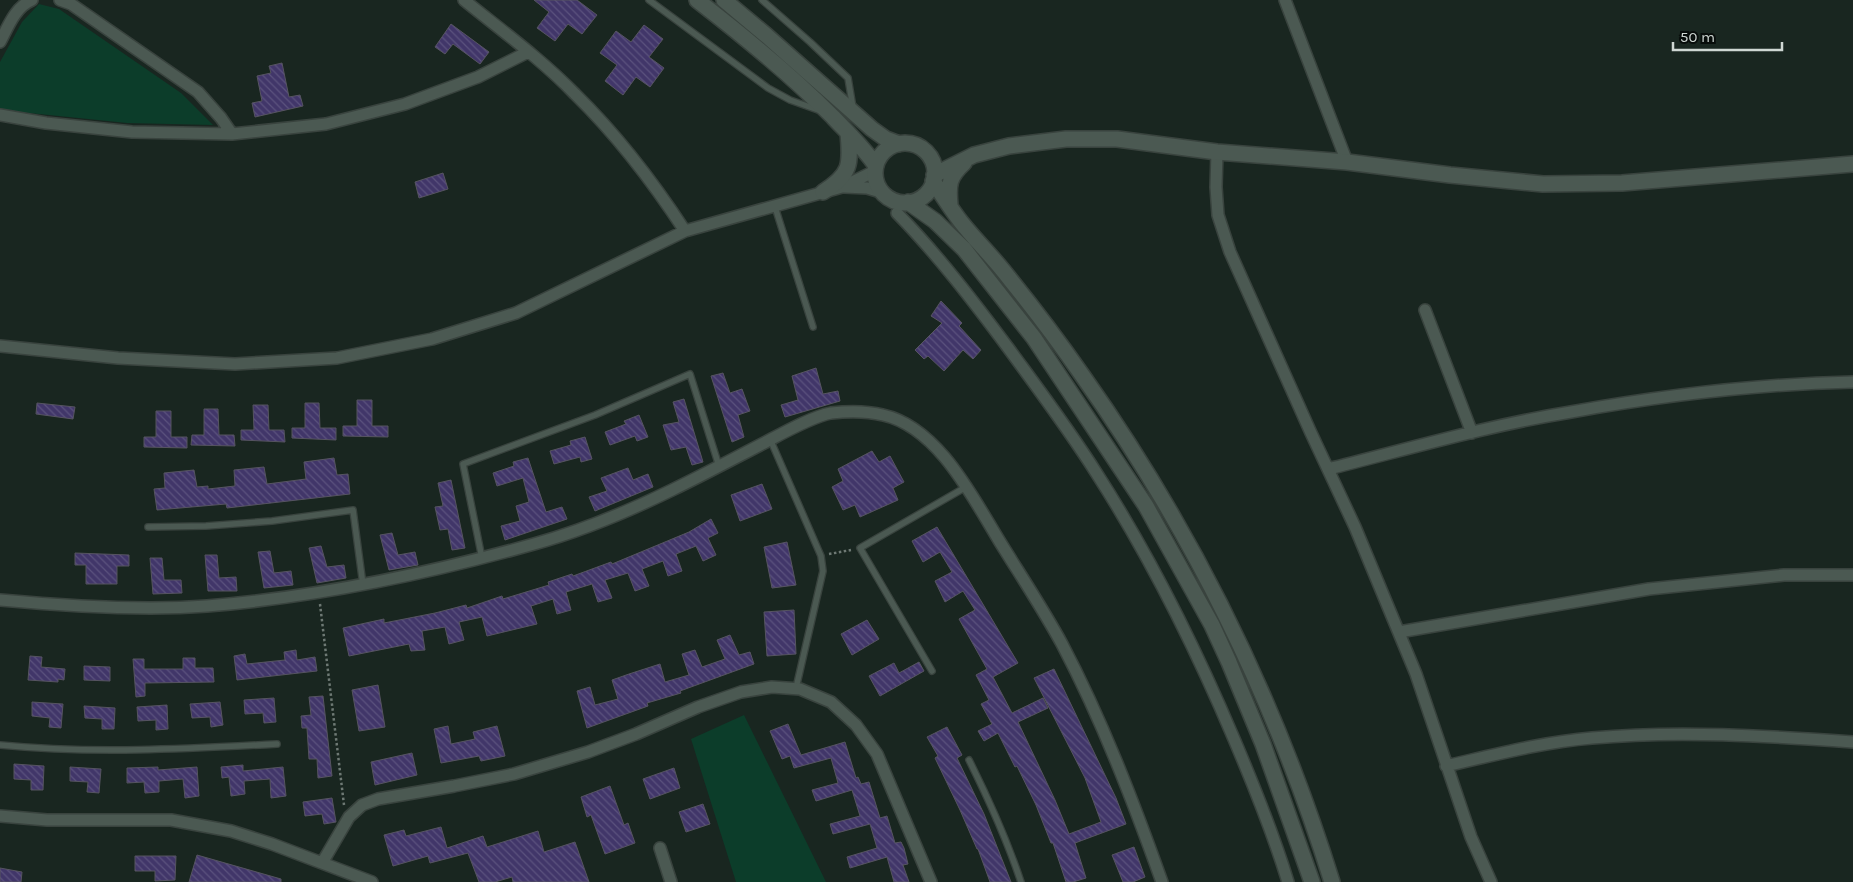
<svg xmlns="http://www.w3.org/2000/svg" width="1853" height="882" viewBox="0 0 1853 882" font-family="Karla,sans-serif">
	<defs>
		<pattern id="building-back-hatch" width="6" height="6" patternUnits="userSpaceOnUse" patternTransform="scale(1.25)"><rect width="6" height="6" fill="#413669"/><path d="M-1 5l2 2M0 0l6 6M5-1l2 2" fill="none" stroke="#5b527e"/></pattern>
	</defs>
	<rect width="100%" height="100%" fill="#192620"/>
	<path fill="#0c3d2a" d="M39,4L59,9L181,93L213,125L127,123L0,110V62L22,22Z
		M744,715L826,882H736L691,739Z"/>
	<path fill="url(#building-back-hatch)" stroke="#565461" d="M534,0H577L597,15L582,34L568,24L555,41L537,28L549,12Z
		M451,24L489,52L480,64L453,44L445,54L435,47Z
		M644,25L663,39L649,57L664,68L650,87L636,77L623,95L605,81L617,65L600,53L616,31L631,42Z
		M282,63L289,97L300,95L303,106L255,117L252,103L262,101L257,76L271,73L269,66Z
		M443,173L448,189L419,198L415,182Z
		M941,301L962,323L959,326L981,350L973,359L963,350L944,371L928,356L924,359L915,350L942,323L931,316Z
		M816,368L823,394L838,391L840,401L785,417L781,405L798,400L792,376Z
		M723,373L730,393L742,389L750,411L738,415L744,437L732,442L711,376Z
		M684,399L703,462L692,465L686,447L671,450L663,425L679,422L673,402Z
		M357,400H372V426H388V437L343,436V426H357Z
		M37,403L75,407L73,419L36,414Z
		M305,403H319L320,428H336V440L292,438V428H305Z
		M253,405H268L269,430H284L285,442L241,440V430H254Z
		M204,409H218L219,435H234L235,446L191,445L192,435H204Z
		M156,411H171V437H187V448L144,447V437H156Z
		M639,415L648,437L637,441L635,436L610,445L605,432L626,424L624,421Z
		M585,437L592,459L581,462L580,457L554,464L550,451L571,445L570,441Z
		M872,451L879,462L890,456L904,482L893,488L898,500L860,517L855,505L843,510L832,487L843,481L838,469Z
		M334,458L337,475L348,474L350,494L227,508L226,504L157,510L154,489L165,488L164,473L194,470L197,487L208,486V489L235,486L234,470L264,467L267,484L306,479L304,462Z
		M528,458L546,512L562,507L567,519L505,540L501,526L520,521L516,506L529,502L523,478L497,486L493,473L514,466L513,462Z
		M628,468L633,480L648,474L653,487L595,511L589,497L607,491L601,478Z
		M451,480L465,548L452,550L448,529L440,530L435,507L443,506L438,483Z
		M762,484L772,509L740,521L731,495Z
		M711,519L718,533L708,538L716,555L703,561L696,546L676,554L682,571L668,576L663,561L642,569L649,586L635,591L628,573L605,580L612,598L598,602L592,584L566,592L571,610L557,614L553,599L531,606L537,624L487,636L482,617L459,622L464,640L449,644L445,627L422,631L425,650L411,651L409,644L349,656L343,628L384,619V623L435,613L466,605L467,608L502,596L503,599L549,585L548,582L572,574L573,576L611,562L612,564L689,532Z
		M937,527L1018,663L993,677L1012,713L1043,698L1048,708L1018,722L1055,800L1069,834L1101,822L1085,778L1034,678L1054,669L1116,798L1126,824L1075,843L1086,878L1073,882H1066L1053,843H1051L1036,805L1017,766L1015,767L998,733L984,741L978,731L992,724L981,704L989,700L976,675L987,669L959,619L975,610L963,591L945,602L935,581L952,572L940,552L923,562L912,541Z
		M392,533L398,555L415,552L418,565L389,570L380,535Z
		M787,542L796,585L772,588L764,547Z
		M321,546L327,567L344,565L346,578L317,583L309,548Z
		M270,551L274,573L291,571L293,585L264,588L258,552Z
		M75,553L129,555V566H117V584H86V565H75Z
		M205,555H217L219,578L236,577L237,591H208Z
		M150,558H162L164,580H181L182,593L153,594Z
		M794,610L796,654L767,656L764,612Z
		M867,620L879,639L852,655L841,634Z
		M730,635L739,655L750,652L754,664L680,691L681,693L647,703L648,706L587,728L577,691L590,687L595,705L618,699L612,680L629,674L660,664L665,682L689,675L682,654L695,650L702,667L725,659L717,640Z
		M296,650L297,660L315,657L317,671L237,680L234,656L245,654L247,664L285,660L284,652Z
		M30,656L42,657L41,667L65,669L64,680L58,679V682L28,680Z
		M183,658H195V668H213L214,682L145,683V696L136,697L133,659H144V669H183Z
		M919,662L924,671L880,696L869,676L894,663L899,673Z
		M84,666L110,667V681L84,680Z
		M378,685L385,727L359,731L352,690Z
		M323,696L332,776L318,778L317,759H309L307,728H302L301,716L311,715L309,697Z
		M274,698L276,722L264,723L263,713L245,714L244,700Z
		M32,702L63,704L61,728L49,727L50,718L32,716Z
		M220,702L223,725L211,727L210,717L192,718L190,704Z
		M167,705L168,729L156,730V720L138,721L137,707Z
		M84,706L115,708L114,729H102V719L85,718Z
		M788,724L801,755L845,742L856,778L858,777L861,784L869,782L880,818L887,816L895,843L901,842L904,848L908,864L903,865L909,882H894L887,857L850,868L847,857L877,848L870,824L833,834L830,824L860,816L852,790L816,801L812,790L838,783L831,758L794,768L790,756L782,759L770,731Z
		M448,726L451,744L475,739L473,732L497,726L505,756L481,761L479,756L441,763L434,729Z
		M947,727L962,755L957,758L984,814L1011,882H990L978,849H977L960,810L935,758L938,756L927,737Z
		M412,753L417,775L375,785L371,762Z
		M14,764L44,766L43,790H31V780L14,779Z
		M243,765V771L283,767L286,796L271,798L270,779L244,781L245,794L231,796L229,777L222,778L221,767Z
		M70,767L101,769L99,793L87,792L88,782L70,781Z
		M158,767V770L197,767L199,796L185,798L183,779L159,781V792L145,793L144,782L127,783V768Z
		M674,768L680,788L650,799L643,779Z
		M610,786L624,825L628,823L635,843L605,854L591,815L587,817L581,797Z
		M332,798L336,822L324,824L322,814L305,816L303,802Z
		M703,804L710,824L686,832L679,812Z
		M441,827L447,848L483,836L487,847L538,831L544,852L575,842L589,882H513L512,877L495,882H479L468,853L430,863L428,856L393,866L384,835L404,830L406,836Z
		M1134,847L1145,877L1133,882H1123L1112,855Z
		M197,855L281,879V882H189Z
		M135,856H176L175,880L155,881V871H135Z
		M0,868L22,872L21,882H0Z"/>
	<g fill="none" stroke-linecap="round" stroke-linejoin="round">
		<defs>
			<path id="service" d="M649,0L768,88L790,100L821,111
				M762,0L810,42L848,78L853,108
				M775,207L813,327
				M770,439L821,556L823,571L796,688
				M148,527L206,526L272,521L353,510L363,585
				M482,558L463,464L595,415L690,374L719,466
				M932,671L860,548L966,487
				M0,745C92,754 185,749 277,744
				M969,760C989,800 1007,840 1021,882"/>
			<path id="minor" d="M60,0L71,4L198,92L221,118L232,134
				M464,0C501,30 541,59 575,94C617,135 653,182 685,231
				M1285,0L1347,162
				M0,42C8,27 15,7 32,0
				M0,115L46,123L132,132L232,134L326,124L405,104L478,77L528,52
				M1217,152L1216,187L1218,215L1230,252L1311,433L1355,527L1416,674L1471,837L1491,882
				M844,187L867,188L884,193
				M897,213C938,255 974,302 1009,349C1039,390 1070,431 1097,474C1151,558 1195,647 1234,739C1254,786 1273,833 1288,882
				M1425,310L1472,433
				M0,346L118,358L235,364L337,358L432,339L516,313L685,231L842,187L875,171
				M1328,469C1408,449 1490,425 1571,412C1665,395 1758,384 1853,382
				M0,600C66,606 141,611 207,606C318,597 427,574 534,544C581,531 627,512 672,490C703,475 733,459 764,443C783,433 811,417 831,413C848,411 867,411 883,415C938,427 973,498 1000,542C1021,576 1043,609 1062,644C1102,720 1133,801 1162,882
				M1399,632L1649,589L1784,575H1853
				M1446,766C1494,755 1543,742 1592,738C1679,730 1766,736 1853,742
				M0,816L47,820H171L231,831L272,844L372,882
				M660,848L671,882
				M322,863L349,817L362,805L378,799L454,786L514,774L588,752L636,734L698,707L741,692L772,687L800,689L831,702L856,725L877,754L931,882"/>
			<path id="tertiary" d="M697,0C745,37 791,75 833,117C848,133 864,148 876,166
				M724,0L767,36L872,129L886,139L899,144
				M875 173a30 30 0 1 1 60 0a30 30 0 1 1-60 0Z
				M934,175L974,155L1009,146L1066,139H1117L1217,152L1347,162L1450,175L1543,184L1622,183L1853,164
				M933,181C942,195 951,209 961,222C976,241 994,258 1009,278C1034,309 1059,342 1082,375C1192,530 1276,702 1332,882
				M823,192C851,174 851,165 848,133
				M908,202L935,221L964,249L1034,338L1146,506L1212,625L1229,662L1263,744L1312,882
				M950,205C948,184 949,177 964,163"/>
		</defs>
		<use href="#service" stroke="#39433e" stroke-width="8"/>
		<use href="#minor" stroke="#39433e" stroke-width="14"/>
		<use href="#tertiary" stroke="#39433e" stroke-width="18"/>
		<path stroke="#6e7974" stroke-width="2.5" stroke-dasharray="2.5 2.5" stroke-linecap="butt" d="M829,554L851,550
			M320,604L344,805"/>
		<use href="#service" stroke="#4b5952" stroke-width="5.5"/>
		<use href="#minor" stroke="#4b5952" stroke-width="11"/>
		<use href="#tertiary" stroke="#4b5952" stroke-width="15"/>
	</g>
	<path d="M1673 42v8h109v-8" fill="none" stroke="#cfd7d3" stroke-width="2.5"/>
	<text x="1680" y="42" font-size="15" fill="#cfd7d3" stroke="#080d0b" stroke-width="4" paint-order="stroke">50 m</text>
</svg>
